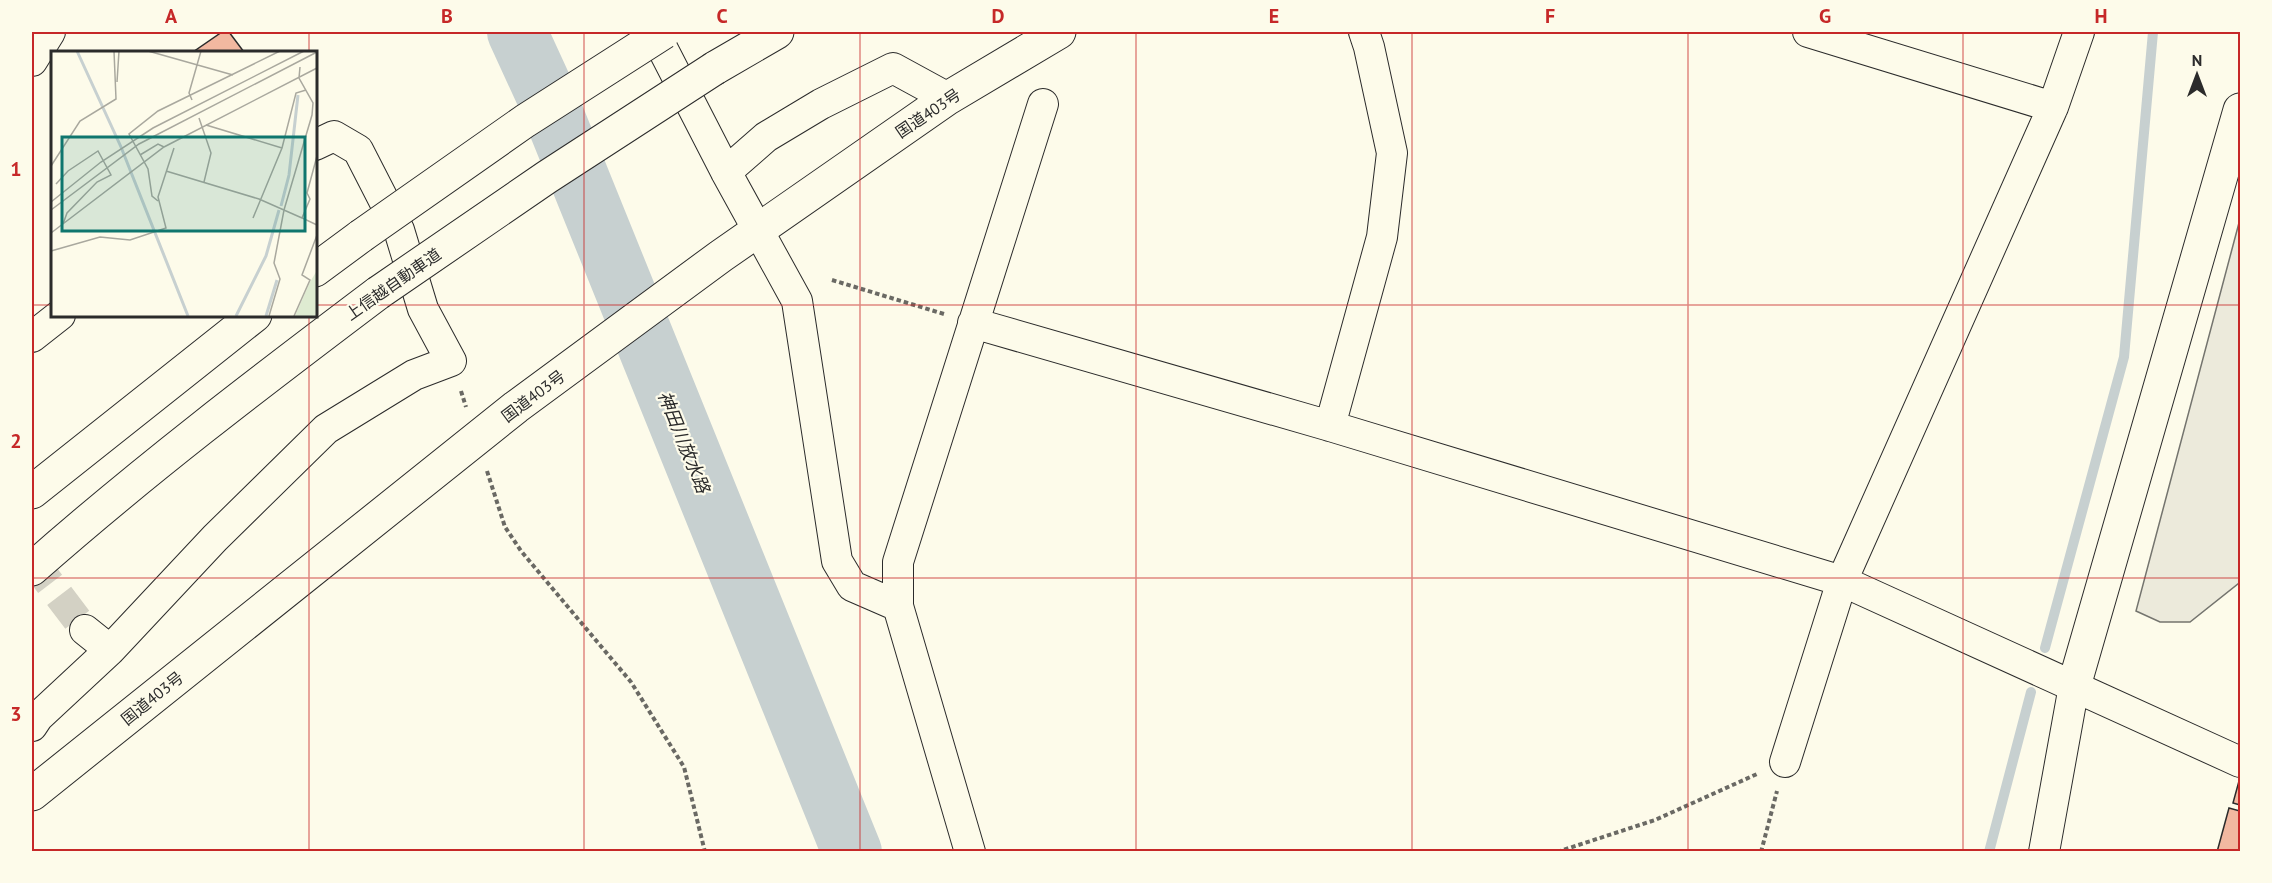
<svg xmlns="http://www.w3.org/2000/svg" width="2272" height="883" viewBox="0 0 2272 883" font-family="'PT Sans','Noto Sans JP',sans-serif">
	<rect width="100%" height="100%" fill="#fdfbea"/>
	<path fill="#eceadb" stroke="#74746e" stroke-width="1.5" d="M2240,219V579L2239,583L2190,622H2160L2136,611Z"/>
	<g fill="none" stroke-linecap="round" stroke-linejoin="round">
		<path stroke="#c7d0d0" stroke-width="10" d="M2045,648L2124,357L2153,32
			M1989,852L2031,692"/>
		<path stroke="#c7d0d0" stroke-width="60" d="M517,32L545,93L852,852"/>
	</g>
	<path fill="#f2b8a0" stroke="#2b2b2b" stroke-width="1.5" d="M222,32H229L244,52H193Z
		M2239,781H2240V805L2233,803Z
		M2229,808L2240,811V852H2217Z"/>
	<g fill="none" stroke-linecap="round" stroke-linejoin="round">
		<path stroke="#d3d1c4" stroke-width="30" stroke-dasharray="30 15" stroke-linecap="butt" d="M32,560L85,630"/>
		<defs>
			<path id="minor" d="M654,32L726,172L797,301L837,561L852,586L898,606
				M1808,32L2053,107
				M32,61L50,32
				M726,172L766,137L821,104L893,68L948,98
				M973,323L1330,426L1842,581L2240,762
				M32,337L60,315
				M1330,426L1382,237L1392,153L1369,47L1364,32
				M85,630L110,650
				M32,726L38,717L110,650L215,538L326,429L414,375L451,361L423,309L399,230L358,150L334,136L315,145
				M1785,762L1842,581L2053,107L2079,32
				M970,852L898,606V562L1043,104
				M2044,852L2074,686"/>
			<path id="tertiary" d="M2074,686L2240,110"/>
			<path id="trunk" d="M32,794L516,407L721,256L948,98L1059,32"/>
			<path id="motorway" d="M715,68L777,32
				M315,270L361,236
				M32,492L255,315
				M32,569C143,471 260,382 378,293"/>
		</defs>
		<use href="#minor" stroke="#2b2b2b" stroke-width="32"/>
		<use href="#tertiary" stroke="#2b2b2b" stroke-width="35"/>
		<use href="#trunk" stroke="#2b2b2b" stroke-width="35"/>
		<use href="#motorway" stroke="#2b2b2b" stroke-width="35"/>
		<path stroke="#6a6964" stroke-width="4" stroke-dasharray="4.5 3" stroke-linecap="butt" d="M832,280L944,314
			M461,391L466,407
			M487,471L505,527L521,551L631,682L684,767L705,852
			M1557,852L1655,820L1757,774
			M1761,852L1777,791"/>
		<use href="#minor" stroke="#fdfbea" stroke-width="30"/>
		<use href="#tertiary" stroke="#fdfbea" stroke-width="33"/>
		<use href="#trunk" stroke="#fdfbea" stroke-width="33"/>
		<use href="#motorway" stroke="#fdfbea" stroke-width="33"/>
		<defs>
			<path id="motorway-bridge" d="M361,236L525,121L664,32
				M378,293L547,177L715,68"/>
		</defs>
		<use href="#motorway-bridge" stroke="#2b2b2b" stroke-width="35" stroke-linecap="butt"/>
		<use href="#motorway-bridge" stroke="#fdfbea" stroke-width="33"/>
	</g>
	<path fill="none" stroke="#c62828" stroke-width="1.5" stroke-opacity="0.55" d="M309,32V52M584,32V852M860,32V852M1136,32V852M1412,32V852M1688,32V852M1963,32V852M32,305H52M315,305H2240M309,315V852M32,578H2240"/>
	<g text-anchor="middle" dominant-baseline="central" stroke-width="4.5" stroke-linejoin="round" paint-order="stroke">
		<g font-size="16" fill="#2b2b2b" stroke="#fdfbea">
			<text transform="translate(928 113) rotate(-34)">国道403号</text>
			<text transform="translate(393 284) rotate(-35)">上信越自動車道</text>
			<text transform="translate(533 396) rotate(-37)">国道403号</text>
			<text transform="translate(152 698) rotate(-39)">国道403号</text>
		</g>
		<g font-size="18" font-style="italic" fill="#2b2b2b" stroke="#fdfbea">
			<text transform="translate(684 442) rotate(68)">神田川放水路</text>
		</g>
	</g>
	<g transform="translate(51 51)">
		<rect width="266" height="266" fill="#fdfbea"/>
		<path d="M265,221V265H244L259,231Z" fill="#deebd1"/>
		<path fill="none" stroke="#c7d0d0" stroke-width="3" d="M26,0L70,96L137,265M230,155L238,124L247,44M185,265L215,205L228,159M215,265L226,229"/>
		<path fill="none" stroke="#a9a89e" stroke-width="1.5" d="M97,0L182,24M66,31L68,0M141,49L138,42L150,0M148,67L160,102L153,131M155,74L231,97M89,104L107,93L113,96M266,105L256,142L259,148L251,167L266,174M0,115L29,70L65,48L63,0M115,120L208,148L251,167M5,133L17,120L47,100L60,124L46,131L16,162L12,173M107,150L101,145L97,118L78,83L107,60L229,0M0,151L50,111L102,77L253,0M0,159L88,93L266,1M202,167L231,97L245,42L255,39M0,182L113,96L266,17M0,200L49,186L79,189L115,177L107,146L123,97M218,265L229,228L223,212L233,159L261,64L262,52L248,27L249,16M243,265L259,229L251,224L266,184"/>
		<path fill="#0f766e" fill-opacity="0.15" stroke="#0f766e" stroke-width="3" d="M11,86H254V180H11Z"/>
		<rect width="266" height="266" fill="none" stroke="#2b2b2b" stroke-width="3"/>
	</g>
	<rect width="2272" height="883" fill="none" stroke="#fdfbea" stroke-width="66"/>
	<g transform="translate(2197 75)" stroke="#fdfbea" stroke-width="4.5" paint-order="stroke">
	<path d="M0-4.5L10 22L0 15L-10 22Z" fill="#2b2b2b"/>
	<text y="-9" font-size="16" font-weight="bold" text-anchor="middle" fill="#2b2b2b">N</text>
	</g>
	<rect x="33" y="33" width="2206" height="817" fill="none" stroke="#c62828" stroke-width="2"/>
	<g font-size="20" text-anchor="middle" font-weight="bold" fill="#c62828">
		<text x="171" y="23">A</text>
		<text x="447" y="23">B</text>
		<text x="722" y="23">C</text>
		<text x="998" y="23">D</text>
		<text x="1274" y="23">E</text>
		<text x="1550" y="23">F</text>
		<text x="1825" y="23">G</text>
		<text x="2101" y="23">H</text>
		<text x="16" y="176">1</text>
		<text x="16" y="448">2</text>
		<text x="16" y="721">3</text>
	</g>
</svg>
